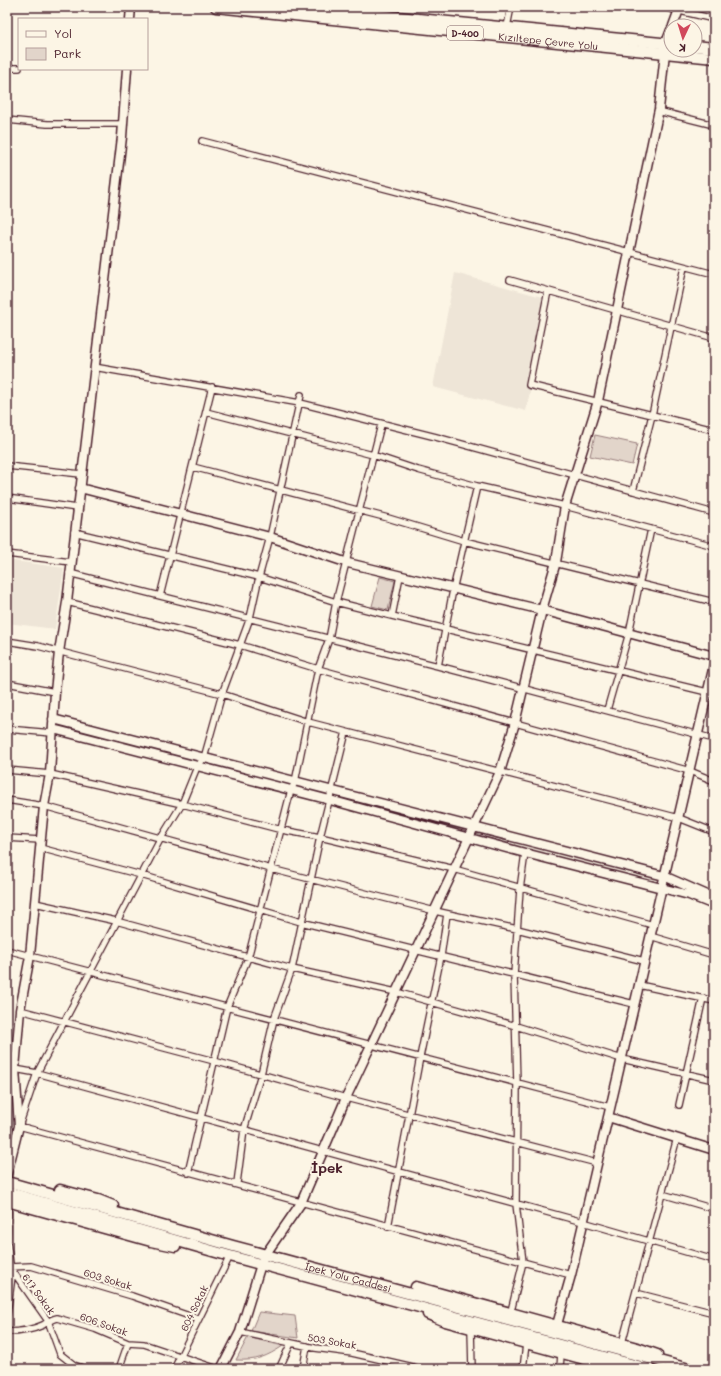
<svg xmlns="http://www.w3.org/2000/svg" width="721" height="1376" viewBox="0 0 721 1376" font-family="Mali,sans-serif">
	<rect width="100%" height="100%" fill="#fcf5e5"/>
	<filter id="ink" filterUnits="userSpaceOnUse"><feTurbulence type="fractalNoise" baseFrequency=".025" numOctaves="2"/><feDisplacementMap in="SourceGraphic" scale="8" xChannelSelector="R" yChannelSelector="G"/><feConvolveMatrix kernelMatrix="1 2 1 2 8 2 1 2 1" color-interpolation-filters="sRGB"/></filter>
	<g filter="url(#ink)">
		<path fill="#eee5d7" d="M455,273L549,299L526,411L433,387Z
			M7,560L64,568L55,629L7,623Z"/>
		<path fill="#e2d5ca" stroke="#967a7a" d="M595,435L637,444L632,465L590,456Z
			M380,577L395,581L388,610L372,606Z
			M259,1312L295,1316L298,1338L251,1331Z
			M248,1337L283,1346C266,1357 257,1361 236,1360Z"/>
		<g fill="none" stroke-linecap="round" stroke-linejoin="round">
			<defs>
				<path id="street" d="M663,7L714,19
					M507,27L511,7
					M7,68H19
					M658,111L714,125
					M7,120L47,124H123
					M202,141L714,274
					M510,280L714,338
					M548,291L529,385L714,430
					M94,367L300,403L436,437L714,513
					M301,395L270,537L259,577L250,618L222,694L204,758L197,767L182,804L161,838L37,1073L19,1126L571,1275
					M206,412L373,455L418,470L477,486L565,506L714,546
					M7,466L81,474
					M193,467L388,518L464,541L714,602
					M633,491L652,415L684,267
					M7,498L77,508
					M74,532L259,577L336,602L392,616L707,692
					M7,554L71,562
					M69,573L438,666L714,739
					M160,596L212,387
					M67,602L240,645L318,669L690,771L714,781
					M392,616L400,576
					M7,641L38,646L222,694L308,722L679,818L714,832
					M438,666L453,590L477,486
					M7,683L55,692
					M607,710L629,633L651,529
					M7,729L52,733
					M7,770L50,774L182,804L282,830L320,837L454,869L653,925
					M7,800L44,806L271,869L435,911L517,929L644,961
					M7,838L40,840
					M40,848L141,875L301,922L634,1004
					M35,903L116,921L292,969L396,992L516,1026L622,1059L714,1080
					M650,936L714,955
					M7,950L610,1107
					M639,985L714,1001
					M20,1010L214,1061L346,1098L597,1163
					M7,1055L16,1057
					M15,1069L37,1073L583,1222L714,1260
					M679,1105L703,998
					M188,1173L227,1007L248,958L291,790L295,782L318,669L329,639L336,602L381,425
					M237,1183L244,1130L261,1074L274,1019L292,969L320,837L346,732
					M662,1194L714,1209
					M388,1227L420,1057L441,956L447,914
					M10,1267L31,1266L132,1296L198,1319
					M10,1267L48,1321L60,1354L74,1365L85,1369
					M636,1293L714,1313
					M512,1307L523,1262L516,1204L517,1083L514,975L520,889L525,853
					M7,1314L12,1277L7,1242L8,1201
					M471,1329L472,1369
					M7,1332C19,1332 32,1330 43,1325C48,1322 51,1319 57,1318L95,1329L128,1343L144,1344L218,1369
					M240,1332L315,1348L352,1353L422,1369
					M622,1343L677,1138
					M119,1369L128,1343
					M174,1369L230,1256
					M279,1369L291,1343
					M303,1369L307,1346
					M523,1369L526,1344
					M560,1369L561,1353"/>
				<path id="secondary" d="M130,19L131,7
					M673,26L680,7
					M80,488L270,537L348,563L542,610L714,656
					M53,719L664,876L714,898
					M53,729L330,800L525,853L689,895L714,905
					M608,1117L714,1150
					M7,1174L19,1126L15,1069L20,1010L30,956L44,806L50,774L55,692L59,652L67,602L122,137L127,69
					M558,1321L571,1275L714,665
					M221,1369L240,1332L263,1258L301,1203L346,1098L500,772L515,723L542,610L556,562L565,506L598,401L659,109L666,43L671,30"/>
				<g id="highway">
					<path id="s1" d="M216,7L714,58"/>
					<path d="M297,7L671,44"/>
					<path d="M695,46L714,48"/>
					<path id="s2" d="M7,1182L233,1246L689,1369"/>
					<path d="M60,1190L98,1200L113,1206"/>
					<path d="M7,1192L230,1256L649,1369"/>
					<path d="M7,1201L151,1241L175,1246"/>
					<path d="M416,1287L637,1348L657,1355"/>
					<path d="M428,1314L445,1321L621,1369"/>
				</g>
			</defs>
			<use href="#street" stroke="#4a1f2b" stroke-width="8"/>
			<use href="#secondary" stroke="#4a1f2b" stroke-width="11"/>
			<use href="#highway" stroke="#4a1f2b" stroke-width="13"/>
			<use href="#street" stroke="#fcf5e5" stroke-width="5.5"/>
			<use href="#secondary" stroke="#fcf5e5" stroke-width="8"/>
			<use href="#highway" stroke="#fcf5e5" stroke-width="10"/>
		</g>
	</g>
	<g text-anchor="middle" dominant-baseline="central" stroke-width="4" stroke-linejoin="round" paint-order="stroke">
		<rect fill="#fcf5e5" stroke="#7f5f63" stroke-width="1" x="447" y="26" width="36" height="14" rx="3"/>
		<g font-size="9" font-weight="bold" fill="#4a1f2b">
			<text x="465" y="33">D-400</text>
		</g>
		<g font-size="10" fill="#4a1f2b" stroke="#fcf5e5">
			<text stroke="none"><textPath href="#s1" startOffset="334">Kızıltepe Çevre Yolu</textPath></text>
			<text stroke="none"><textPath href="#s2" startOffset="354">İpek Yolu Caddesi</textPath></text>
			<text transform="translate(108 1279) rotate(17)">603 Sokak</text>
			<text transform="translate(39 1294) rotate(54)">617 Sokak</text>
			<text transform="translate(194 1308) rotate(-64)">604 Sokak</text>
			<text transform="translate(104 1324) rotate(20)">606 Sokak</text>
			<text transform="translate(332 1341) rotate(10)">503 Sokak</text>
		</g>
		<g font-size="14" font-weight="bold" fill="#4a1f2b" stroke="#fcf5e5">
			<text x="327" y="1167">İpek</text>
		</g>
	</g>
	<rect width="721" height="1376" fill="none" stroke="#fcf5e5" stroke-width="24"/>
	<rect x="12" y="12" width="697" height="1352" fill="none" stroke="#4a1f2b" stroke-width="1.5" filter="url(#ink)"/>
	<rect x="18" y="18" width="130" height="52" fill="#fcf5e5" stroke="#b59f9b"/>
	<rect x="26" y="31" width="20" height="6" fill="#fcf5e5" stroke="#b59f9b"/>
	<text x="54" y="38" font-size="12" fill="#4a1f2b">Yol</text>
	<rect x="26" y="48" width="20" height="12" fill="#e2d5ca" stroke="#b59f9b"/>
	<text x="54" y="58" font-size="12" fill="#4a1f2b">Park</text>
	<g transform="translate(683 38) rotate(184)"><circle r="19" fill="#fcf5e5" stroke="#b59f9b"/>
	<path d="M0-3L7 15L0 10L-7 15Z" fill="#d1495b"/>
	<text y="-6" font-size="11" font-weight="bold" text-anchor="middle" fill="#4a1f2b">K</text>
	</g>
</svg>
